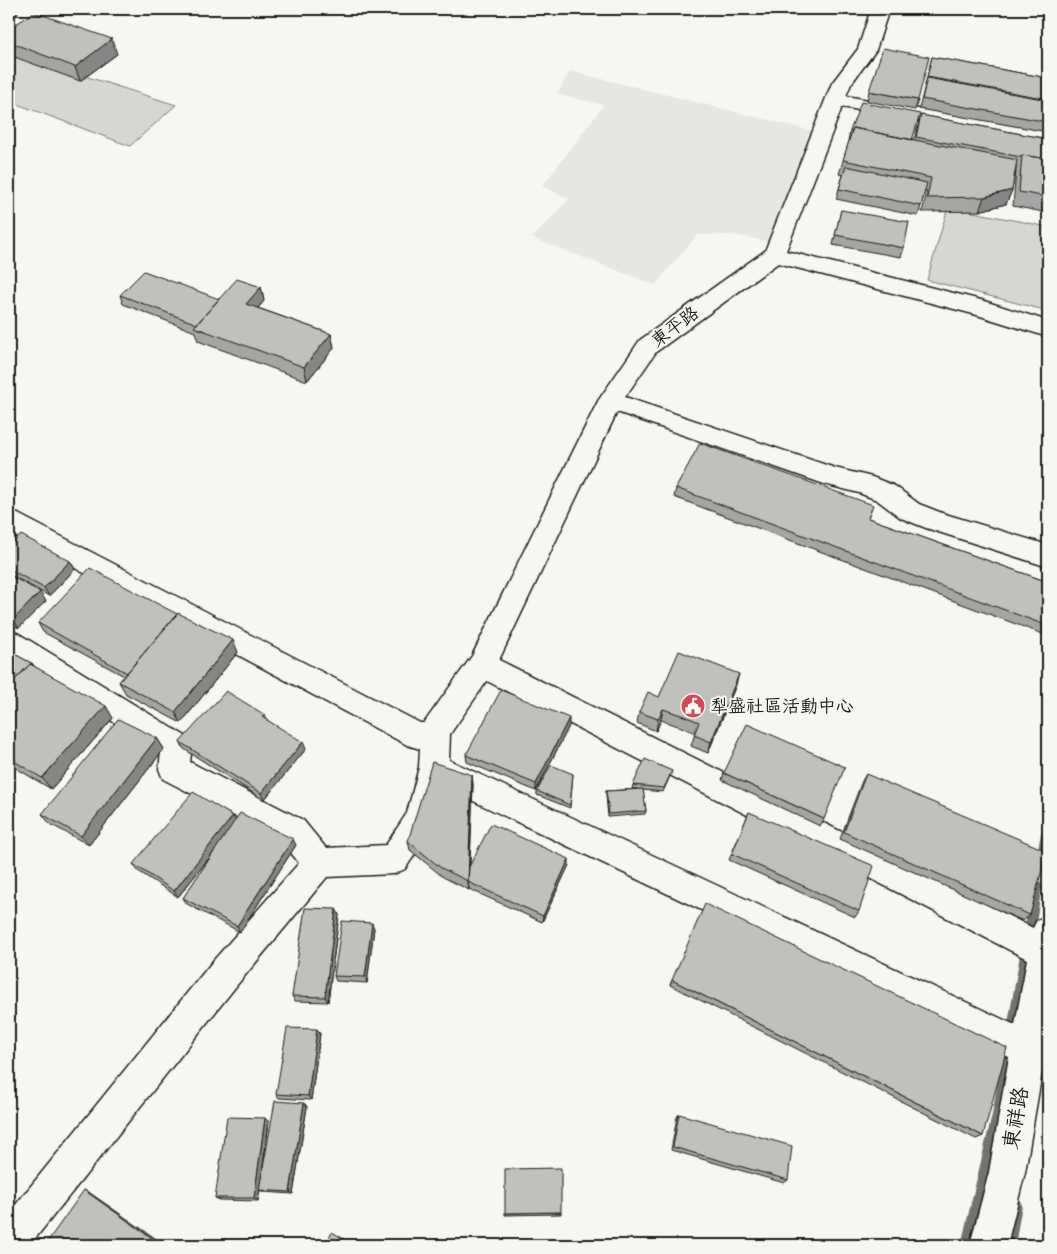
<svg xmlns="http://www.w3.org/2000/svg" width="1057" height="1254" viewBox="0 0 1057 1254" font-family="'Balsamiq Sans','LXGW WenKai TC',sans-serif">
	<rect width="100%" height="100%" fill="#f6f6f2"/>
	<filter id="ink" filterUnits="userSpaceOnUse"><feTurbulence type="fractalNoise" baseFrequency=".02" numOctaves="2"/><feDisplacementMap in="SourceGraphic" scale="10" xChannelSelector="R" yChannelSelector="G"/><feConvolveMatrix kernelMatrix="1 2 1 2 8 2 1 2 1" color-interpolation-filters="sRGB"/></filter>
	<g filter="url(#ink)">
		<path fill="#e6e6e2" d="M570,71L816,132L779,244L734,235H697L655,285L532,238L569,199L542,186L604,105L557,94Z"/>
		<path fill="#d6d6d2" stroke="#797977" d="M9,52L176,105L130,146L9,101Z
			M948,207L1048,227V311L927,280Z"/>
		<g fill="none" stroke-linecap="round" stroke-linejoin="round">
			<path fill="#727271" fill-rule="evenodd" d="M1046,829L1048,830C1048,842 1049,853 1045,863L1041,865L1037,863L1036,860L1041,834L1043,831Z
				M1037,881L1041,883L1042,886L1004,1115L973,1245H961L992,1115L1032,886L1033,883Z
				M1016,1199L1020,1201L1022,1205L1015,1245H1003L1010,1205L1012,1201Z"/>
			<defs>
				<path id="minor" d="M9,9H19L16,13L9,14Z
					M871,9H889L876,50L851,84L846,96L1048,132V144L842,107L786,251L981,300L1048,321V337L977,315L778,263L656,352L625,397L835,468L872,477L895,486L919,504L942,513L1048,545V567L926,528L901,518L877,500L859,493L824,484L617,412L499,660L1033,928L1037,920L1048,915V1029L1046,1049L1025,1172L1007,1245H970L989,1172L1009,1057L444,787L432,829L405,869L394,874L327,877L237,985L30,1245H9V1213L213,961L299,863L281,840L163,779L159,769L161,752L9,656V630L19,634L187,737L192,746L190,762L303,820L326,848L386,845L407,813L419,767L420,749L407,745L9,533V511L18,514L420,723H424L472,656L598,401L640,340L765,251L832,83L858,49ZM487,681L1027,959L1015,1025L449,760L450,734Z"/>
			</defs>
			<use href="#minor" stroke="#1c1c1c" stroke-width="3"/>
			<use href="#minor" fill="#f6f6f2" fill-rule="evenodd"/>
		</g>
		<path fill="#a5a5a3" stroke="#1c1c1c" d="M929,9H960L959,12L929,10Z
			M9,29L117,54L80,81L9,55Z
			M932,57L1048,78V132L919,109Z
			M869,91L918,100L915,110L867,101Z
			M921,115L1048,139V213L1013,206L1016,169L1017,167L1016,166L1012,190L1006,204L979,211L922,212L927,192H925L918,216L836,199L843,175L839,174L849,141H848L850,131L914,140Z
			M841,210L904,248L901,257L833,245Z
			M261,287L264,301L258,308L331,334L334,348L307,381L198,341L195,332L123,304L120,295L219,299Z
			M676,488L868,518L1048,582V636L674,497Z
			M9,546L70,561L75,569L49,596L9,574Z
			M9,575L46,601L19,628L9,623Z
			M38,623L238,652L181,723L126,694L119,682L124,676L43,632Z
			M9,651L33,664L34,666L113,718L51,789L9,764Z
			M736,685L708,753L691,746L695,733L681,727L661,720L656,731L637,723L639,712L659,697Z
			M265,715L267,720L306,749L264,800L184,749L180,742Z
			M569,726L536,791L467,762L466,755Z
			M157,738L164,749L89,845L50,824L42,814Z
			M672,771L671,774L663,792L643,790L646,811L645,814L608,817L606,795V791L637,789H632L633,785Z
			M724,773L824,819L820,826L722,780Z
			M573,774L570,808L537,795V791Z
			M866,774L1030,915L1023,921L840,839L862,781Z
			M472,775L473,785L470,865H569L542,922L469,889V890L443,877L410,850L408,841Z
			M749,812L859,911L855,917L729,860Z
			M236,820L296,845L240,932L187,904L183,898L215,851L178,897L138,871L133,864Z
			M336,909L339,915L328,1002L295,1001L292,996Z
			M374,928L367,983L336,981L334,976Z
			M672,980L983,1136L976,1139L670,985Z
			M317,1029L320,1034L311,1100L279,1098L276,1094Z
			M304,1103L307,1107L293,1194L263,1192L260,1190L258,1201L220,1200L215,1198L269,1122L263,1167Z
			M679,1114L788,1180L784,1183L671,1150L677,1117Z
			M561,1212V1214L505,1215V1213Z"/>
		<path fill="#868684" stroke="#1c1c1c" d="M112,39L117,54L80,81L75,67Z
			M1012,190L1006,204L979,211L984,197Z
			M261,287L264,301L249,318L246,304Z
			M331,334L334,348L307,381L304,367Z
			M70,561L75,569L49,596L44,588Z
			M40,592L46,601L19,628L13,620Z
			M233,640L238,652L181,723L175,712Z
			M739,674L736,685L708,753L711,742Z
			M106,706L113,718L51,789L42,778Z
			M663,709L661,720L656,731L658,719Z
			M569,718V726L536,791V784Z
			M157,738L164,749L89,845L81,836Z
			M303,742L306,749L264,800L261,793Z
			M472,775L473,785L469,883L468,882L469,890L468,881Z
			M233,816L237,823L178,897L174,891Z
			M293,839L296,845L240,932L237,926Z
			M569,859V865L542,922L543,916Z
			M336,909L339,915L328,1002L325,997Z
			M372,923L374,928L367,983L365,977Z
			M317,1029L320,1034L311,1100L308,1096Z
			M304,1103L307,1107L293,1194L290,1192Z
			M265,1118L269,1122L258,1201L254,1198Z
			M84,1190L90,1193L165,1245H162Z"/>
		<path fill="#c0c0bd" stroke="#1c1c1c" d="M34,12L112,39L75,67L9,42V29Z
			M883,48L929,57L918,100L869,91Z
			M932,57L1048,78V99L927,77Z
			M927,78L1048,100V122L922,99Z
			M861,102L920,114L912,140L853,128L852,131H850Z
			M921,115L1048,139V159L1022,155L1021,157L916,137Z
			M853,128L1017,160L1012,190L984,197L927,198L931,178L843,160Z
			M1022,155L1048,159V197L1019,192Z
			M846,166L927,183L921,206L839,189Z
			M841,210L909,222L904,248L835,235Z
			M144,271L219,299L197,324L120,295Z
			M237,279L261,287L246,304L331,334L304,367L194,327Z
			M700,443L873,505L868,518L1048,582V626L676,488Z
			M21,535L70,561L44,588L9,569V546Z
			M90,568L177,614L127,673L38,623Z
			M9,575L40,592L13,620L9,618Z
			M178,613L233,640L175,712L119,682Z
			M9,651L33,664H30L9,686Z
			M679,651L739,674L711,742L694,735L699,722L684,716L663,709L658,719L639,712L648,692L659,697Z
			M30,664L106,706L42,778L9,758V686Z
			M501,690L569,718L536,784L466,755Z
			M226,691L265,715L262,717L303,742L261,793L180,742Z
			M118,719L157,738L81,836L42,814Z
			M747,724L845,767L824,819L724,773Z
			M645,759L672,771L664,788L633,785Z
			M432,762L472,775L468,881L441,868L408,841Z
			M551,765L573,774L570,805L537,791Z
			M866,774L1047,851L1030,915L844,832Z
			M643,789L646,811L609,814L606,791Z
			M193,792L233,816L174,891L133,864Z
			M749,812L874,866L859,911L732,854Z
			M240,813L293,839L237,926L183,898Z
			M491,824L569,859L543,916L468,882L469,867Z
			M705,904L1007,1048L983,1136L672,980Z
			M305,908L336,909L325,997L292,996Z
			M342,921L372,923L365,977L334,976Z
			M287,1028L317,1029L308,1096L276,1094Z
			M275,1101L304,1103L290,1192L259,1190Z
			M679,1114L792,1146L788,1180L673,1147Z
			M227,1117L265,1118L254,1198H215Z
			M561,1168V1212L505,1213V1169Z
			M84,1190L162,1245H45Z
			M332,1232L354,1245H326Z"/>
	</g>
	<defs>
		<symbol id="civic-disc" viewBox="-11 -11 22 22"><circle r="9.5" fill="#d1495b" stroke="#f6f6f2"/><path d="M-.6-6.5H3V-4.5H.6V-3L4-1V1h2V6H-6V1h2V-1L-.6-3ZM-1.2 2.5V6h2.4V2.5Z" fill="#fff"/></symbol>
	</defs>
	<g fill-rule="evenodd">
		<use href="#civic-disc" x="679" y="692" width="28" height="28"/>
	</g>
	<g text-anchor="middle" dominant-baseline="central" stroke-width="4" stroke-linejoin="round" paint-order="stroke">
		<g font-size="18" fill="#1c1c1c" stroke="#f6f6f2">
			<text transform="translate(675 327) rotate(-37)">東平路</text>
		</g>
		<g font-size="18" fill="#1c1c1c" stroke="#f6f6f2" text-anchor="start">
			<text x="710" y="706">犁盛社區活動中心</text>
		</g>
		<g font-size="21" fill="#1c1c1c" stroke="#f6f6f2">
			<text transform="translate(1016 1118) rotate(-80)">東祥路</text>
		</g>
	</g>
	<rect width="1057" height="1254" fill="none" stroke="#f6f6f2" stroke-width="30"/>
	<rect x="15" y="15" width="1027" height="1224" fill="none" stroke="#1c1c1c" stroke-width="2" filter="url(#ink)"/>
</svg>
